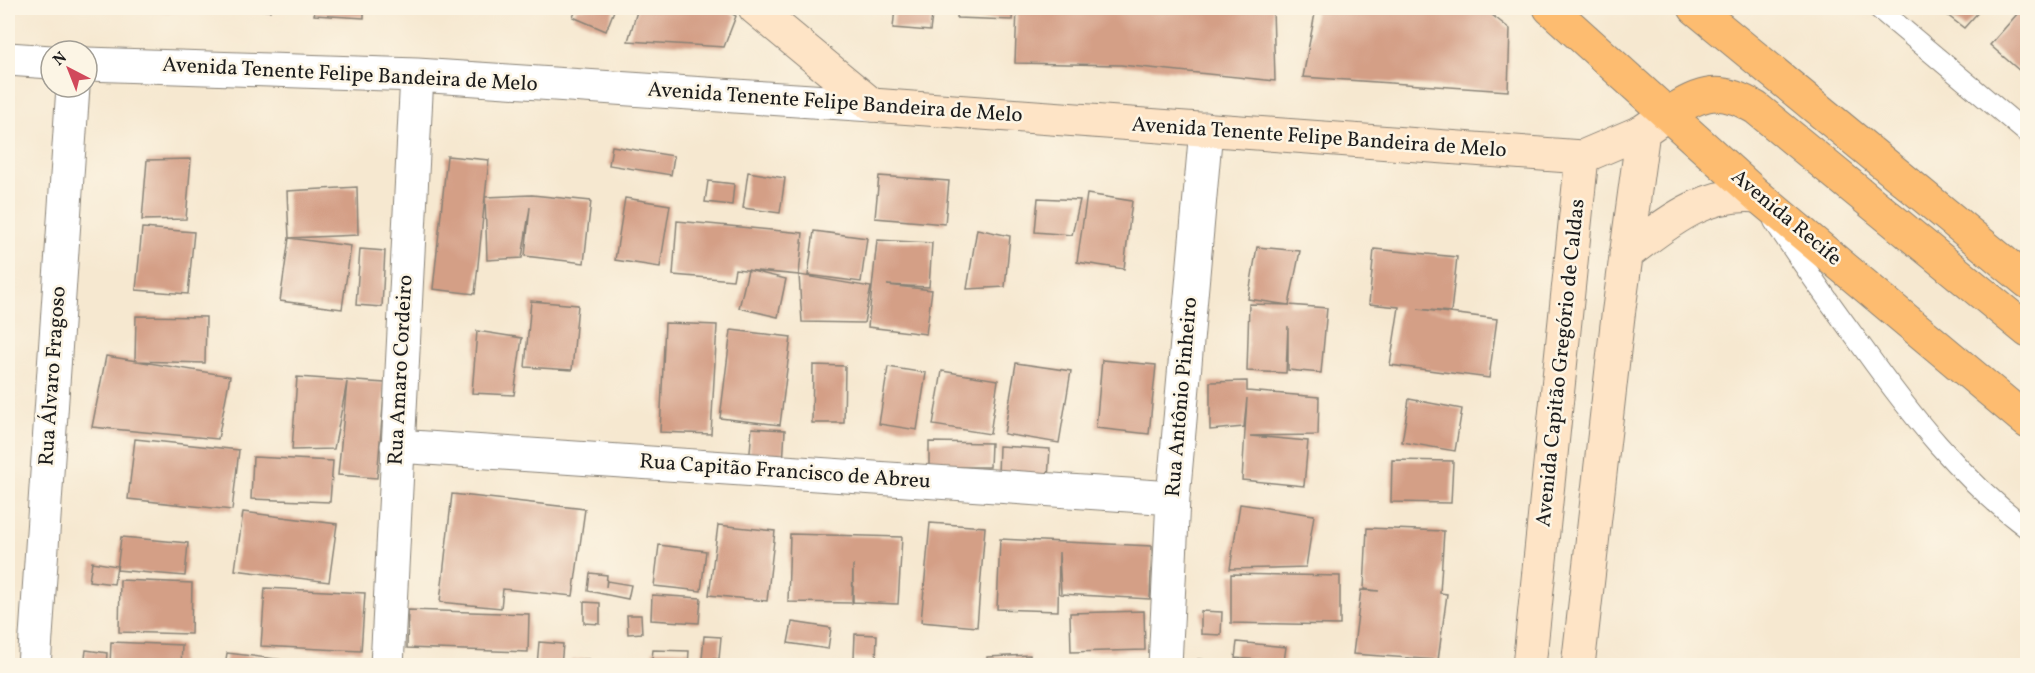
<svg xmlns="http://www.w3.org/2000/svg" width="2035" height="673" viewBox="0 0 2035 673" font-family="Vollkorn,serif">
	<rect width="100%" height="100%" fill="#fcf5e5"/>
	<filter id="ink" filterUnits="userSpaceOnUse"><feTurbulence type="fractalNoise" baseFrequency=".0167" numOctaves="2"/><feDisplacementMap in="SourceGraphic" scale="12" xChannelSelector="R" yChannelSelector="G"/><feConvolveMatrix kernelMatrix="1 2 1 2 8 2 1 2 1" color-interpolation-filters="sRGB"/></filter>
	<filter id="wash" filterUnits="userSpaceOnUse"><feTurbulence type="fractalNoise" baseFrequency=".008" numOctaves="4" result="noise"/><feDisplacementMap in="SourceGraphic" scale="24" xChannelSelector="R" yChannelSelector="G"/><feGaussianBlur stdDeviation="1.35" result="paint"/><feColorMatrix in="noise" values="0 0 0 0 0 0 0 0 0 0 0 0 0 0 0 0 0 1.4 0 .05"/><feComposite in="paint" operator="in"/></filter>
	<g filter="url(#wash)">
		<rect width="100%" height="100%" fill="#f6e8d0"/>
		<g id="blocks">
			<path fill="#d49f86" d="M111,8H175V12L111,10Z
				M252,8H270V11L252,9Z
				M315,8H364V18L314,15Z
				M577,8H615L606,31L573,17Z
				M638,8H722L736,16L724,47L628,41Z
				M895,8H933L930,31L893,28Z
				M958,8H1013L1012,20L957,18Z
				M1017,8H1273L1275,81L1121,65L1015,63Z
				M1316,8H1483L1510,29L1508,91L1303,77Z
				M1938,8H1982L1964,28Z
				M2012,8H2028V64L2021,72L1990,45L2018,13Z
				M612,146L674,156L671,175L609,165Z
				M447,156L489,160L485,197L532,195L591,201L584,263L525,256L530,207L522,258L487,260L485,197L475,294L433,289Z
				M191,159L186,219L142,220L147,160Z
				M748,172L785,178L780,213L743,208Z
				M879,176L949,181L945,224L875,218Z
				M708,181L734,184L732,205L705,202Z
				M357,187L358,235L289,238L351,246L342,309L280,301L289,238L287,191Z
				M1087,194L1132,201L1124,269L1077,262Z
				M625,198L670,205L660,267L615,260Z
				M1038,198L1080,200L1072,235L1035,232Z
				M677,221L803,233L799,275L871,287L864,323L802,322L799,275L735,269L733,280L673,275Z
				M142,228L194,232L188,294L136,290Z
				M977,229L1010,236L1005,287L967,289Z
				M814,231L867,238L861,282L808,275Z
				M877,240L932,243L929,287L887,285L932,290L926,334L868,327Z
				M1257,247L1300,251L1289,305L1327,308L1321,373L1288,370V326L1286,373L1247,371L1249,304L1289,305L1248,299Z
				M360,249L385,251L382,307L356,305Z
				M1374,249L1457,257L1451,312L1418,309L1497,319L1489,378L1390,365L1399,307L1369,304Z
				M748,270L786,279L778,317L739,308Z
				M531,301L578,305L572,370L525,367Z
				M136,316L206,317L205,363L135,361Z
				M665,323L717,325L711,434L660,432Z
				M731,330L791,337L780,425L720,418Z
				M477,331L522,338L514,395L472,393Z
				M106,356L230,376L218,439L92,427Z
				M1102,360L1156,365L1149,434L1096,428Z
				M1016,363L1071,371L1059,443L1004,434Z
				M813,365L845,366L844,423H812Z
				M888,367L926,373L917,430L879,424Z
				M942,371L998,380L990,434L933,425Z
				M297,377L385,383L377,478L338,475L347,382L334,449L292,450Z
				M1247,381V391L1319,397L1318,435L1250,436L1308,441L1304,486L1242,480L1247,398L1244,427L1210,430V382Z
				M1409,399L1462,409L1455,451L1402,442Z
				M752,428L785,430L783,465L749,464Z
				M135,439L239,450L232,510L128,499Z
				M929,442L991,443L990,467H929Z
				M999,446L1050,449L1048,478L998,475Z
				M253,457L333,461L330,502L251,499Z
				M1392,460L1453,461L1451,503L1391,502Z
				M452,494L585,509L573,596L503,589L501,608L440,602Z
				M1240,504L1314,515L1306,567L1230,569Z
				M243,512L337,524L329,582L235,570Z
				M930,523L985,527L977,627L921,622Z
				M718,525L775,531L767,601L709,595Z
				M1367,528L1444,531L1440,593L1447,594L1438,660L1353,654L1361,590L1379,591L1364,589Z
				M790,534L902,537L898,604L853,602V565L852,603L788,602Z
				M121,537L188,543L185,576L117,570Z
				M1000,539L1152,546L1150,599L1061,594L1059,552L1058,611L997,609Z
				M659,545L706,551L701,591L654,586Z
				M92,562L117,566L114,584L89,581Z
				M590,573L607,575L606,587L607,581L631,585L628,599L588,591Z
				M1231,574L1340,576V625L1231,623Z
				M120,580L192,583L191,634L119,632Z
				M265,588L365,593L361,651L261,646Z
				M652,595L701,598L699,623L651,620Z
				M584,602L600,603V624L584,623Z
				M408,610L529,614L528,652L407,648Z
				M1144,611L1145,650L1071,652L1070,613Z
				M1201,611L1222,612L1221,635L1201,634Z
				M627,615H641L642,633L628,634Z
				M792,622L831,628L828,649L788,643Z
				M855,634L877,635L876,659L854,658Z
				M704,636L721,637L719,659H702Z
				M111,642L182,645L181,666H110Z
				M539,642L563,644L561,666H537Z
				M1237,642L1286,647L1284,662L1235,658Z
				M86,650L107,653L106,666H84Z
				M653,650L689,651L688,666H651Z
				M227,653L318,664L317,666H225Z
				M1030,655V666H987V657Z
				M589,659V666H572V660Z
				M1198,659L1241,664V666H1197Z"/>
		</g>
	</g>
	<g filter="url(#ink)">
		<use href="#blocks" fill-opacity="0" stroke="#898276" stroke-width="1.5"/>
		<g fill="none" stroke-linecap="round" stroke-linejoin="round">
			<defs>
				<path id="lane" d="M1878,8L2028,134
					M1774,221C1802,264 1832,306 1863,348C1911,415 1961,479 2028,529"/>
				<path id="street" d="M8,59L51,62
					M87,64L417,75L872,105
					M397,446L1173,498
					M34,666L73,87
					M387,666L417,75
					M1165,666L1173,498L1206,129"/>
				<path id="secondary" d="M755,8L872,105L1582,157L1643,131L1669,113
					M1626,254C1668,223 1703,191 1758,196
					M1529,666L1582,157
					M1578,666L1618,316L1643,131"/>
				<path id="primary" d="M1550,8L1758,196L2028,422
					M1695,8L2028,282
					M1669,113C1703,92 1720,86 1756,108L2028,331"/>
			</defs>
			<use href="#lane" stroke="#898276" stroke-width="22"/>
			<use href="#street" stroke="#898276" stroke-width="35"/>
			<use href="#secondary" stroke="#898276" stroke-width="35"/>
			<use href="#primary" stroke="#898276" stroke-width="35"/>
			<use href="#lane" stroke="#fff" stroke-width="20"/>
			<use href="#street" stroke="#fff" stroke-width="33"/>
			<use href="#secondary" stroke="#fee4c6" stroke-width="33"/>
			<use href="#primary" stroke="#fdbc70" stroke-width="33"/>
		</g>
	</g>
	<g text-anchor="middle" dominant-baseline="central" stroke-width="5" stroke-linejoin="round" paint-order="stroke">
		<g font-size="21" fill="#1c1c1c" stroke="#fcf5e5">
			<text transform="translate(350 75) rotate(3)">Avenida Tenente Felipe Bandeira de Melo</text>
			<text transform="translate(835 103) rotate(4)">Avenida Tenente Felipe Bandeira de Melo</text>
			<text transform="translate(1319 138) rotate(4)">Avenida Tenente Felipe Bandeira de Melo</text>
			<text transform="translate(1786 218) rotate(40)">Avenida Recife</text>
			<text transform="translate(1561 363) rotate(-84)">Avenida Capitão Gregório de Caldas</text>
			<text transform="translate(401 370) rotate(-87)">Rua Amaro Cordeiro</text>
			<text transform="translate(53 376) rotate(-86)">Rua Álvaro Fragoso</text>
			<text transform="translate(1182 397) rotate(-85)">Rua Antônio Pinheiro</text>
			<text transform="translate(785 472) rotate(4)">Rua Capitão Francisco de Abreu</text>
		</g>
	</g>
	<rect width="2035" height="673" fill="none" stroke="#fcf5e5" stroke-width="30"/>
	<g transform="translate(69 69) rotate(318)"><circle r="28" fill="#fcf5e5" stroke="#a29e95" stroke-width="1.5"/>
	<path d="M0-4.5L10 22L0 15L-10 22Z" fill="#d1495b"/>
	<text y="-9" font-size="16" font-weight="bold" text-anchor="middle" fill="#1c1c1c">N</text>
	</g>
</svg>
